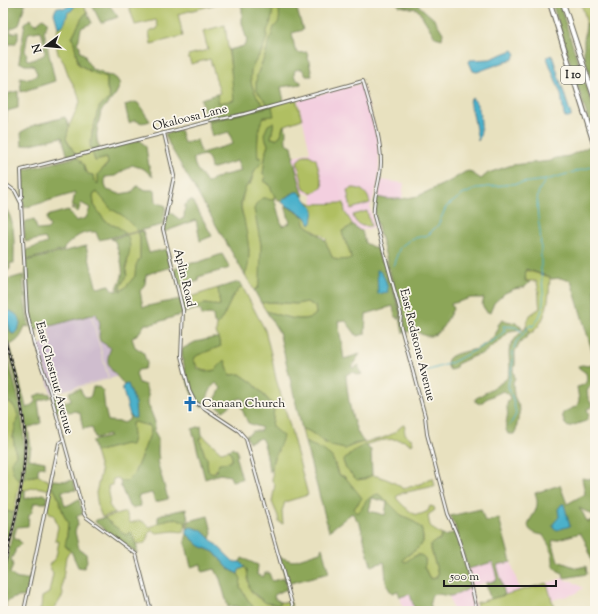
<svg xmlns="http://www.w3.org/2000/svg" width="598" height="614" viewBox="0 0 598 614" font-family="'Sorts Mill Goudy',serif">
	<rect width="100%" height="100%" fill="#fbf7ec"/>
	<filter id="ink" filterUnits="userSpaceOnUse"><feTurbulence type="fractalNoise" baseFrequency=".025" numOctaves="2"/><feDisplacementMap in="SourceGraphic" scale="8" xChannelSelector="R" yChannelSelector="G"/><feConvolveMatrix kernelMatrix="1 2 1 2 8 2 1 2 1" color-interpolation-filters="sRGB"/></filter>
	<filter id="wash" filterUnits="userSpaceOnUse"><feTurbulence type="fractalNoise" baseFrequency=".012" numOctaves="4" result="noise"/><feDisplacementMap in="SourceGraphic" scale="16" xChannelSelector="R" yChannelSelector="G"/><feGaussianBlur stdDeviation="0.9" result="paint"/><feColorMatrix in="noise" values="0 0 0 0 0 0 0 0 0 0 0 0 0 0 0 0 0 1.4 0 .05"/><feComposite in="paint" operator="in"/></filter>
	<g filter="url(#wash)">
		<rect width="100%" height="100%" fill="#e8e1bf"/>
		<path fill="#f3cfdf" d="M362,83L378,141L379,166L378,183L370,208L374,227L364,230H359L352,223L345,211V202L313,204L312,195L305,193L302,191L293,157L309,152L310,151L298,100Z
			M381,180L404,183L402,199H387L377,197Z
			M493,562L497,580L472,586L468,569Z
			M511,562L520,591L505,595L496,565Z
			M564,578L565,580L572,581L583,588L575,594L552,600L547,583Z
			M471,587L476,611H453L449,596L455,595Z
			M410,594L415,611H404L400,597Z"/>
		<path fill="#cfbdce" d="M96,313L100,322L99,337L100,341L111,348L119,376L60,393L109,378L92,316Z
			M91,315L108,378L51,394L38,345L51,341L47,327Z"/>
		<path fill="#b0bf62" stroke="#666e3f" d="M77,3H82L87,12L82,18L72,37C76,46 76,55 78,64L91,72L107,76V88L110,99L100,106L97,113L95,124L92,131L91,151L76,155L66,139L69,126L80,102L77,91L69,77L64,63L58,54L55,40L58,27L62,26L68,12L71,11Z
			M128,3H221L178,14L183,36L151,44L149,32L157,29L158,26L156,20L135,25Z
			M273,3H281L279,7L280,19L257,75L267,104L266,107C256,98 247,82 252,68C254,62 259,57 262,51C265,45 265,37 267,30C269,21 272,13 273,3Z
			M581,3H595V21L586,25L585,16Z
			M225,25L235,100L219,103L217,94L220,93L210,59L191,64L188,55L208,50L203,31Z
			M296,99L302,119L283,126L281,135L276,139L271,138L273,126L264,134L268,145L266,151L263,174L266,177L264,181C271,185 273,190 275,197L254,209C260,234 266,263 258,288L254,290L245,275L249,250L241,206L244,191L247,185H250L255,170L258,166C257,157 256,121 264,117C265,117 270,116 271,116L272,106Z
			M92,152L95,161L107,158L108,163L98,174L99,184L94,181L93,175L88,174C83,168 83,162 77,157Z
			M304,155H309L316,159L323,186C315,191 315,196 304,189L297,161Z
			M353,188C363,188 368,194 370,203L351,209L347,190Z
			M98,192L111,209L122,215L138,231L126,234L118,227L110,224L104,220L94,205L93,195Z
			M307,201L313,204L344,203L345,212L353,225L342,231C344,242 351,249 351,260C330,261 333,259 325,241L327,240L320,233V235L305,224L303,216L306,217L310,224L314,210Z
			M367,211L371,226C362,227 355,225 353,215Z
			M138,232L140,237V258L136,267L135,276L125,288L120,291C120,284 124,277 126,270C128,260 131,244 127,235Z
			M525,270L550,277C549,297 548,322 530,334L526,325L530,315L540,308C538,299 540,289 536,281H526Z
			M242,286L265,330L271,354L276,379L288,419L308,495L285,502L282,511L283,524L279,522L278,516L272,502L275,484L272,481C273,471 270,460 278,452L277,432L272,427L274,408L273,405L253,383L240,374L230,375L225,360L216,370C202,372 200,371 193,359L198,355L221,346L216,332L217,325L223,317L233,296Z
			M218,288L220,306L205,304L190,308L187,298Z
			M266,302L296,304L307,302L315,306L316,314C304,325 279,315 266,311L261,303Z
			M3,398L14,406L18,415L13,437L20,481L14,513L6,511L3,504Z
			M134,422L150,426L151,432L134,474L127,482L122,481L117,478L113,479L112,485L108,486L110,499L109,505L114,512L116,513L102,517L98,507L96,493L101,472L95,452L125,444L131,445L133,438L132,423Z
			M403,425L405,426C403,432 406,437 412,439L413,444L410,445L409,443C395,435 368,442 355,450C351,453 347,457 343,461L346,469L364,479L373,475C382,477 396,482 403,489L423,483L428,479L433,478L435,486L402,493L396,497C398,501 401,503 405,507C414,515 416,517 428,511L430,506L434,507L435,510L428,515C430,530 431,527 442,535L439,540H437L430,546L438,574L434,579L429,577L424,566L426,560C419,551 414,556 406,562L403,561L404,558L417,549L423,542V536L418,525L412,520L401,515L386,500L378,494L371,497L358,513L354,510L355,507L360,502L344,476L339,475C336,470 336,463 332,458C327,451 313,446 305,442L302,429L309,431L325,443L345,449C359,441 373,442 388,436C394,434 398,429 403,425Z
			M202,435L221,452L229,450C239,466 225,461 218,468C216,469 215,471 214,473H210L207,468V458L205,456L200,440Z
			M39,475L50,482L49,490C33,485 36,488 21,491L23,480L28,477Z
			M51,486C61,495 60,512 68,522C68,532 65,540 67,549L71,551L66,556L62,586L63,595L53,611H39L41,608L42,597L49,593L53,574L49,565L56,557L59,541H55L58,527L54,515L50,513L47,509Z
			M126,512L130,523C143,520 139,519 150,527C164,522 169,514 186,522V526L183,532L174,531L156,533L152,530L148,534V540C144,544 141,545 136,543L133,536L124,534L104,518Z
			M245,567C248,570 248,574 248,579C250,599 261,600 279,605L281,602L291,603L292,610L256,611C251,604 245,597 241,589C239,584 241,580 238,574L239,570Z
			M547,583L555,611H542L540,610L536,611H478L476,603Z"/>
		<path fill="#8ca658" stroke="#54613a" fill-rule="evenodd" d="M3,3L25,4L19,25L10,29L11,33L18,32V39L15,44H3Z
			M91,3H108L118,17L101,23Z
			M240,3H273C273,11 272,23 267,30C268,44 258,55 252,68C247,82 256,98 266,107L207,121L201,99L217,94L219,103L234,100L229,50L244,46L247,41L242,23V8Z
			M281,3H286L285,9L296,6L303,30L292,33L295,50L299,53L307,52L312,76H306L302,69L295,70C293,76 295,79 301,82V84L281,87L284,101L267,107V103L256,90V83L257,75L265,56L274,27C284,20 276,11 281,3Z
			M397,3L417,4L435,20L443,33L442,39L435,37C429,28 424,18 417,9L399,6Z
			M552,3H559L595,114V142Z
			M87,12L92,23L81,28L79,39L77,43L80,46V52L84,54L88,63L91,66V69L100,71L106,75L113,76L117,79L120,84C117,96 109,102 101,111C99,123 93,137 100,148L91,151L90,144L97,113L100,106L110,98L107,88V77L91,72L79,64C76,55 76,46 72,37L82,18Z
			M43,18L47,21V25L44,31L55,81L21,92L20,77L29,79L36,76L37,73L33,65H25L19,62L25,23L31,19L35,25ZM40,31C44,37 43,45 45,52L44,55L33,60H27L26,57L27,55L25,51L28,33Z
			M595,21V43L592,44L590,47L593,62H595V91L584,56V40L586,25Z
			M18,91V108L7,111L6,125L3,126V95Z
			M135,102L138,103L150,121C144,123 141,124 135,120L129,123L125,105Z
			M272,106L274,116L264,117C257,125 257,147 258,158L261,157L262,162L255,170L249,185H247C244,191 240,200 241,207C241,211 243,215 244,219C247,237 253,258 245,275L170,146L165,134L180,130L184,143L197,140L201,153L233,144L229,132L212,136L208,122ZM203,155C210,156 210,163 211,169L237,161L241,171L221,176L207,183C202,175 193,168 194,158Z
			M65,117L69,126L66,139L76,155L68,157L62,137L22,146L21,132L34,125Z
			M274,122L271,138L276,139L281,135L283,126L285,125C287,132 285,136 286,143L292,146L294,156L293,158L304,197L299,192C293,192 284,197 281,202L275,197L269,184L264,181L266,177L263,174L266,151L268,145L264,134L268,125Z
			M140,140L146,147L149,167L153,177L144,169L132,165L115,176L105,177V185L107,190L120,194L132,192L137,186L146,190H155L156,202L166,206L162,225L138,231L122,215L111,209L97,192L93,195L94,205L104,220L110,224L118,227L126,234L99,240L96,232C81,231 74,238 64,248V250L26,260V250L47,243L45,238L25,242L24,222L34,219L37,229L39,230L48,229L50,226L47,222V217L50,215L68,210L76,221L86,218L90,208L81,203L78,212L71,209L77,208L76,206L72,207L75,193L24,208L22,183H24L23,170L77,157L84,165L85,171L88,174L93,175L94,181L98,184V174L108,164L107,158L95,161L92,152Z
			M592,145L595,156V384L591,385L587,391L588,398L592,405V407L587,409L589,415L586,421L568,427L565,424L562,415L564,412L577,406L579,400L577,387C586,385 588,382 586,373L579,368L578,366L582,365L589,366L593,364L594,357L571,281L560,278L551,279L550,277L526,269L525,281L530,282L525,287L514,289L505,293L494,303L490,313L486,311L482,305L484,298H471L451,304L453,309C444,325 436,347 415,330L403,333L401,323V313L375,216V203L377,197L387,199H402L418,196L450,181L465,172L469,171L481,179L488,173L512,165L551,161L555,158L569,156Z
			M262,198H266L270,200L274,198L282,226L290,223L285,205L303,216L305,224L325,240L332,257L337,260L351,259C351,249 344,242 342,231L353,225L359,230L362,231L365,243L377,249L381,261H385L400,314L399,319L395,317L393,306L366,314L365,334L357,336L345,320L338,321L344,359L360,354L351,367L354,368L359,365V370L362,374L358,375C354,371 350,372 346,375C347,392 352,430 364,442L354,444L345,449L331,446L309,431L302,429L279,332L266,311C279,315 304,325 316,314L315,306L307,302L296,304L274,302L261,303L254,290L258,288L260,280L261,245L254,209L257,203Z
			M189,201H193L212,236L200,241L196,220L164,232L163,229L168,208L170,212L180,220L184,218L185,205Z
			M3,206C16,217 14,245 14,260V263H10V269L3,274Z
			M143,231L149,253L167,249L171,267C163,270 154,271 146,275L145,284L140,291L143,307L180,299L183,314L152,324H145L139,333L132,338L135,347L143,352L147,363L144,369L138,370L136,374L139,383L145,385L148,394V404L155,422L154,431L158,438V454L159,459L157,461L168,499L155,502L152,493L138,496L141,506L133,508L129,506L121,487L120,480L122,481H127L134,474L151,432L150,426L134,422L132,423L133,438L131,445L125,444L95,452L92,441L109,437V435L95,438L92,427L83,429L80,413L76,411L68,412L67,409L59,412L56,411L52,397L61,394L64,402L71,400L69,392L80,389L84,396L89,398L91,395L93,387H99L103,391L105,409L108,421L122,422L124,423L129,420L130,415L132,418L135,403L128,385H124C114,370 102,368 111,348L100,341L99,337L100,323L96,313L92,316L91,315L32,331C27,307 25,285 26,261L86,246L96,286L98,288L109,285L112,290L117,291C117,284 121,282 122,276C124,267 118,251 115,241L111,239L127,235C135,252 123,261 127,275L120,287V291L125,288L135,276L136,265L140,258V237L138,232Z
			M222,254L230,268L198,277L199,281L188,284L179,289L174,269L185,264L199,262Z
			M23,275L25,303L29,327L25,326C22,335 20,340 10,345L26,407L27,409L35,402V396C39,394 45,392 50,394L51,397L38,401L41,423L28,428L31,447L29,459L45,462V467L42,466L38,469V475L28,477L23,480L27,450L26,425L20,396L3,326V280L7,277L9,279Z
			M239,282L242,286L233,296L223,317L217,325L214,323L213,315L209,314L202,316L201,311L197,309L184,313L181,299L187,298L190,308L205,304L220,306L218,288Z
			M502,320L516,323L521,326L522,329L510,331L499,342L492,346L483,354L474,356L457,364L455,369L450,370C438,353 468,352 476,349C485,345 499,335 498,325Z
			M526,327L530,334L520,343L515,351V365L513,370L515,378L513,382L514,396L520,409L516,430L514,434H508C504,426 506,426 507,418C509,410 504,405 510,398L508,394L503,391L486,399L480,404L476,402L475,399C482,394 503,383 507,378C513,369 507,356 510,346C514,339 521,332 526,327Z
			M213,338H218L221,346L198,355L193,359L198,369L206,372L215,370L225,360L230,375L240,374L253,383L274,407L272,427L283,436C280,449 271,459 271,471H269C267,459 267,449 261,438L249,442L246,436L253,431H260L262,428L248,423L241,407L244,403L242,398C233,399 231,407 223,411L216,406L215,400L221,388L216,383C209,388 208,400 202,407C188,398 186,371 182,356V349L195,342Z
			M6,352C14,381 24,413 24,443C24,456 22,469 20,481C12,475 12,469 12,460L16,455L13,437L18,415L14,406L3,398V355Z
			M201,426L202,435L200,440L205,456L207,458L208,471L214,473L216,472L219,463L230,462C234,457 231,454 229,450L232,447L237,450L238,455L236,458L242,479L232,481L230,476L220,474L205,479L192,429Z
			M305,442L323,450L332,457L337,472L339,475L346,478L362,498L355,507L354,510L358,513C367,503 363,499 378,494L386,500L401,515L412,520L422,529L423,542C418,551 406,553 403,561L406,562C409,560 411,557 415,556C423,552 428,560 424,567L429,577L432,579L436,578L438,574L430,545L437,540H440L442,535L446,536L455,532L471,587C465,591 456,596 449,596C442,595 439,593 432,595L430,602L432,611H415L410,594L400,597L398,591L392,593C383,584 387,574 384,562L371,566L370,563L372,562H370L360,524L352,513L329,531ZM372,498L387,502L385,515L369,511Z
			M364,445H367L368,448L371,450L372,475L364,479L357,480L346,469L343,461L351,454Z
			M595,477V516L579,508L583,513L587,522L592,520L595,522V572C590,559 589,545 580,533L552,541L558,561L577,568L586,566L587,574L564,578L563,573C551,569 554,563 552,553C551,547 546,541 543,535C535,534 524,530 530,520C532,516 535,513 536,509C538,503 537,498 535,493L560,485L567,504L585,494L582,478L588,479Z
			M52,480L67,481L73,480L76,490L62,491L63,499L65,506C71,505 74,501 79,499L83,514L77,516L78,526H77L75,532L79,549L86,554L87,561L84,568L78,567L71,551L65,546L67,536L68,522C60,512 61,495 51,486Z
			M25,490V499L43,494L47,497L46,503H34L32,512L29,515L28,526L17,527L14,536L15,539L19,540L21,544L15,550V552L11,559L13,566L10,573C17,581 20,579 30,579L26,597C19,596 13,598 6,602V607L3,611V579L21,491Z
			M3,504L6,511L14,513L3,563Z
			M186,509L188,520L186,526L185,522C174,516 169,518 158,524V517L162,514Z
			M481,509L485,522L499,518L511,562L497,565L505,595L490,599L486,583L497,580L493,562L468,569L455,526L450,516Z
			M208,516L212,532L210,539C204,532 197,525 187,529L189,521Z
			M104,518L126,535L131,532L137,547V553H136L95,522L96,520Z
			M187,534L200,546L214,552L228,568L239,575L241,579L240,587L248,600L256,611H240L237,606L228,607L220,579L215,569L202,572L201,564L191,567L185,541Z
			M322,548L329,573L287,584L280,557L292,561L320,552Z
			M242,558L258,565L257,575L263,577L265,573H269L272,581L284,578L287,589L275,594L274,598L281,602L279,605L266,603L253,593L249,588L247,570L240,562Z"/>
		<path fill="#4cb1cb" stroke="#346674" d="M70,3H77L71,11L68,12L65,22L62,26L58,27L54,13L57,7L63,8L68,7Z
			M513,50L516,54L513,59L477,72L473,71L469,62L470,60L490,59Z
			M552,55L571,115V117H565L564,116L561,94L547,58V57Z
			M472,98C481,104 484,132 478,141L473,113L469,101Z
			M295,192H299L314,210L312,223L310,224L306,217L281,202L283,200Z
			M377,269C385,275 387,283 388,292L378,294Z
			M7,310C21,314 24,324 14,334L11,333L5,312Z
			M128,384L135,403L136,418H132L130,415L122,387L124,385Z
			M562,504H564L570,526L557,530L553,527V524L559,517L558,509Z
			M191,527L201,530L234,562H240L245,567L239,570L238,574L228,568L214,552L200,546L187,534V529Z"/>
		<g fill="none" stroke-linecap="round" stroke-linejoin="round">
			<path stroke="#4cb1cb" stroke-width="1" d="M393,266L400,247L411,239L428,235L438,225L446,207L462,195L478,188L546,180L595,166
				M420,373L451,363L499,337L505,330L503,326L515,327L524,333L530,325H532V327C549,309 542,290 541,268C541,256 541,243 540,231C538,218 536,206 538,194C539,189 543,184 546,180
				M510,425L516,414L513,400L508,386L513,361V351L516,342L524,333"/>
		</g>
	</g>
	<g filter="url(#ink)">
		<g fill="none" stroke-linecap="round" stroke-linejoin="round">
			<defs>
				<path id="minor" d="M164,133L174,176L163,229L183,310L181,356L190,392L195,402L239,431L246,439L294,611
					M3,182L15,191L21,203L27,312L34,344L50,391L84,514L86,517L136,554L151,611
					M20,199L22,196L21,170L207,122L244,114L363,81C370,107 381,135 381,162C381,181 372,199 374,216L401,314L400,324L425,416L427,434L448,514C463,544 470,579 477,611
					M24,611L59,443L63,440"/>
				<path id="highway" d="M550,3L595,147
					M563,3L595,100"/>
			</defs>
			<use href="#minor" stroke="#636155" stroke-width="4"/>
			<use href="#highway" stroke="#636155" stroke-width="6"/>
			<use href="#minor" stroke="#fff" stroke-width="2"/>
			<use href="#highway" stroke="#fff" stroke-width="4"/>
			<defs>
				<path id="rail" d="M3,331C12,367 24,403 25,439C26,483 12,530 3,572"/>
			</defs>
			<use href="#rail" stroke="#1c1c1c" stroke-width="2.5"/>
			<use href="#rail" stroke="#fbf7ec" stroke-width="1" stroke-dasharray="3" stroke-linecap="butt"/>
		</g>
	</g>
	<defs>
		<symbol id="church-bare" viewBox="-9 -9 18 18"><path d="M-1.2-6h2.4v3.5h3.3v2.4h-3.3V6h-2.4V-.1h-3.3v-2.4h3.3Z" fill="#1f6fb2" stroke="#fbf7ec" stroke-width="2.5" paint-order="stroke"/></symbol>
	</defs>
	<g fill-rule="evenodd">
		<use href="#church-bare" x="179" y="393" width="22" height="22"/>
	</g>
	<g text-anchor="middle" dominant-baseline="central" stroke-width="3.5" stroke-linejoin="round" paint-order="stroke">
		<rect fill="#fbf7ec" stroke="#5f5e5a" stroke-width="1" x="561" y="66" width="24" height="18" rx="3"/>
		<g font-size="11" font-weight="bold" fill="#1c1c1c">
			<text x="573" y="75">I 10</text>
		</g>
		<g font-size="12" fill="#1c1c1c" stroke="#fbf7ec">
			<text transform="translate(190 118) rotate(-14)">Okaloosa Lane</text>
			<text transform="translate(184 278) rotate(77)">Aplin Road</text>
			<text transform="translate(417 345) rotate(76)">East Redstone Avenue</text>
			<text transform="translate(54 378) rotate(75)">East Chestnut Avenue</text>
		</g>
		<g font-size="12" fill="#1c1c1c" stroke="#fbf7ec" text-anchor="start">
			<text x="202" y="404">Canaan Church</text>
		</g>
	</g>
	<rect width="598" height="614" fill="none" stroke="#fbf7ec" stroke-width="16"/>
	<g transform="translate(46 46) rotate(254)" stroke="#fbf7ec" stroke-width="3" paint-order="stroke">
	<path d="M0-3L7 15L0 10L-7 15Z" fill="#1c1c1c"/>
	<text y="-6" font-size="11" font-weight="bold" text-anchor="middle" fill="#1c1c1c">N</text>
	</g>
	<path d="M444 580v6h112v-6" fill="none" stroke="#1c1c1c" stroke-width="2"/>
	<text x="450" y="580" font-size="12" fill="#1c1c1c" stroke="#fbf7ec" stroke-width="3" paint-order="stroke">500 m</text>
</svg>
